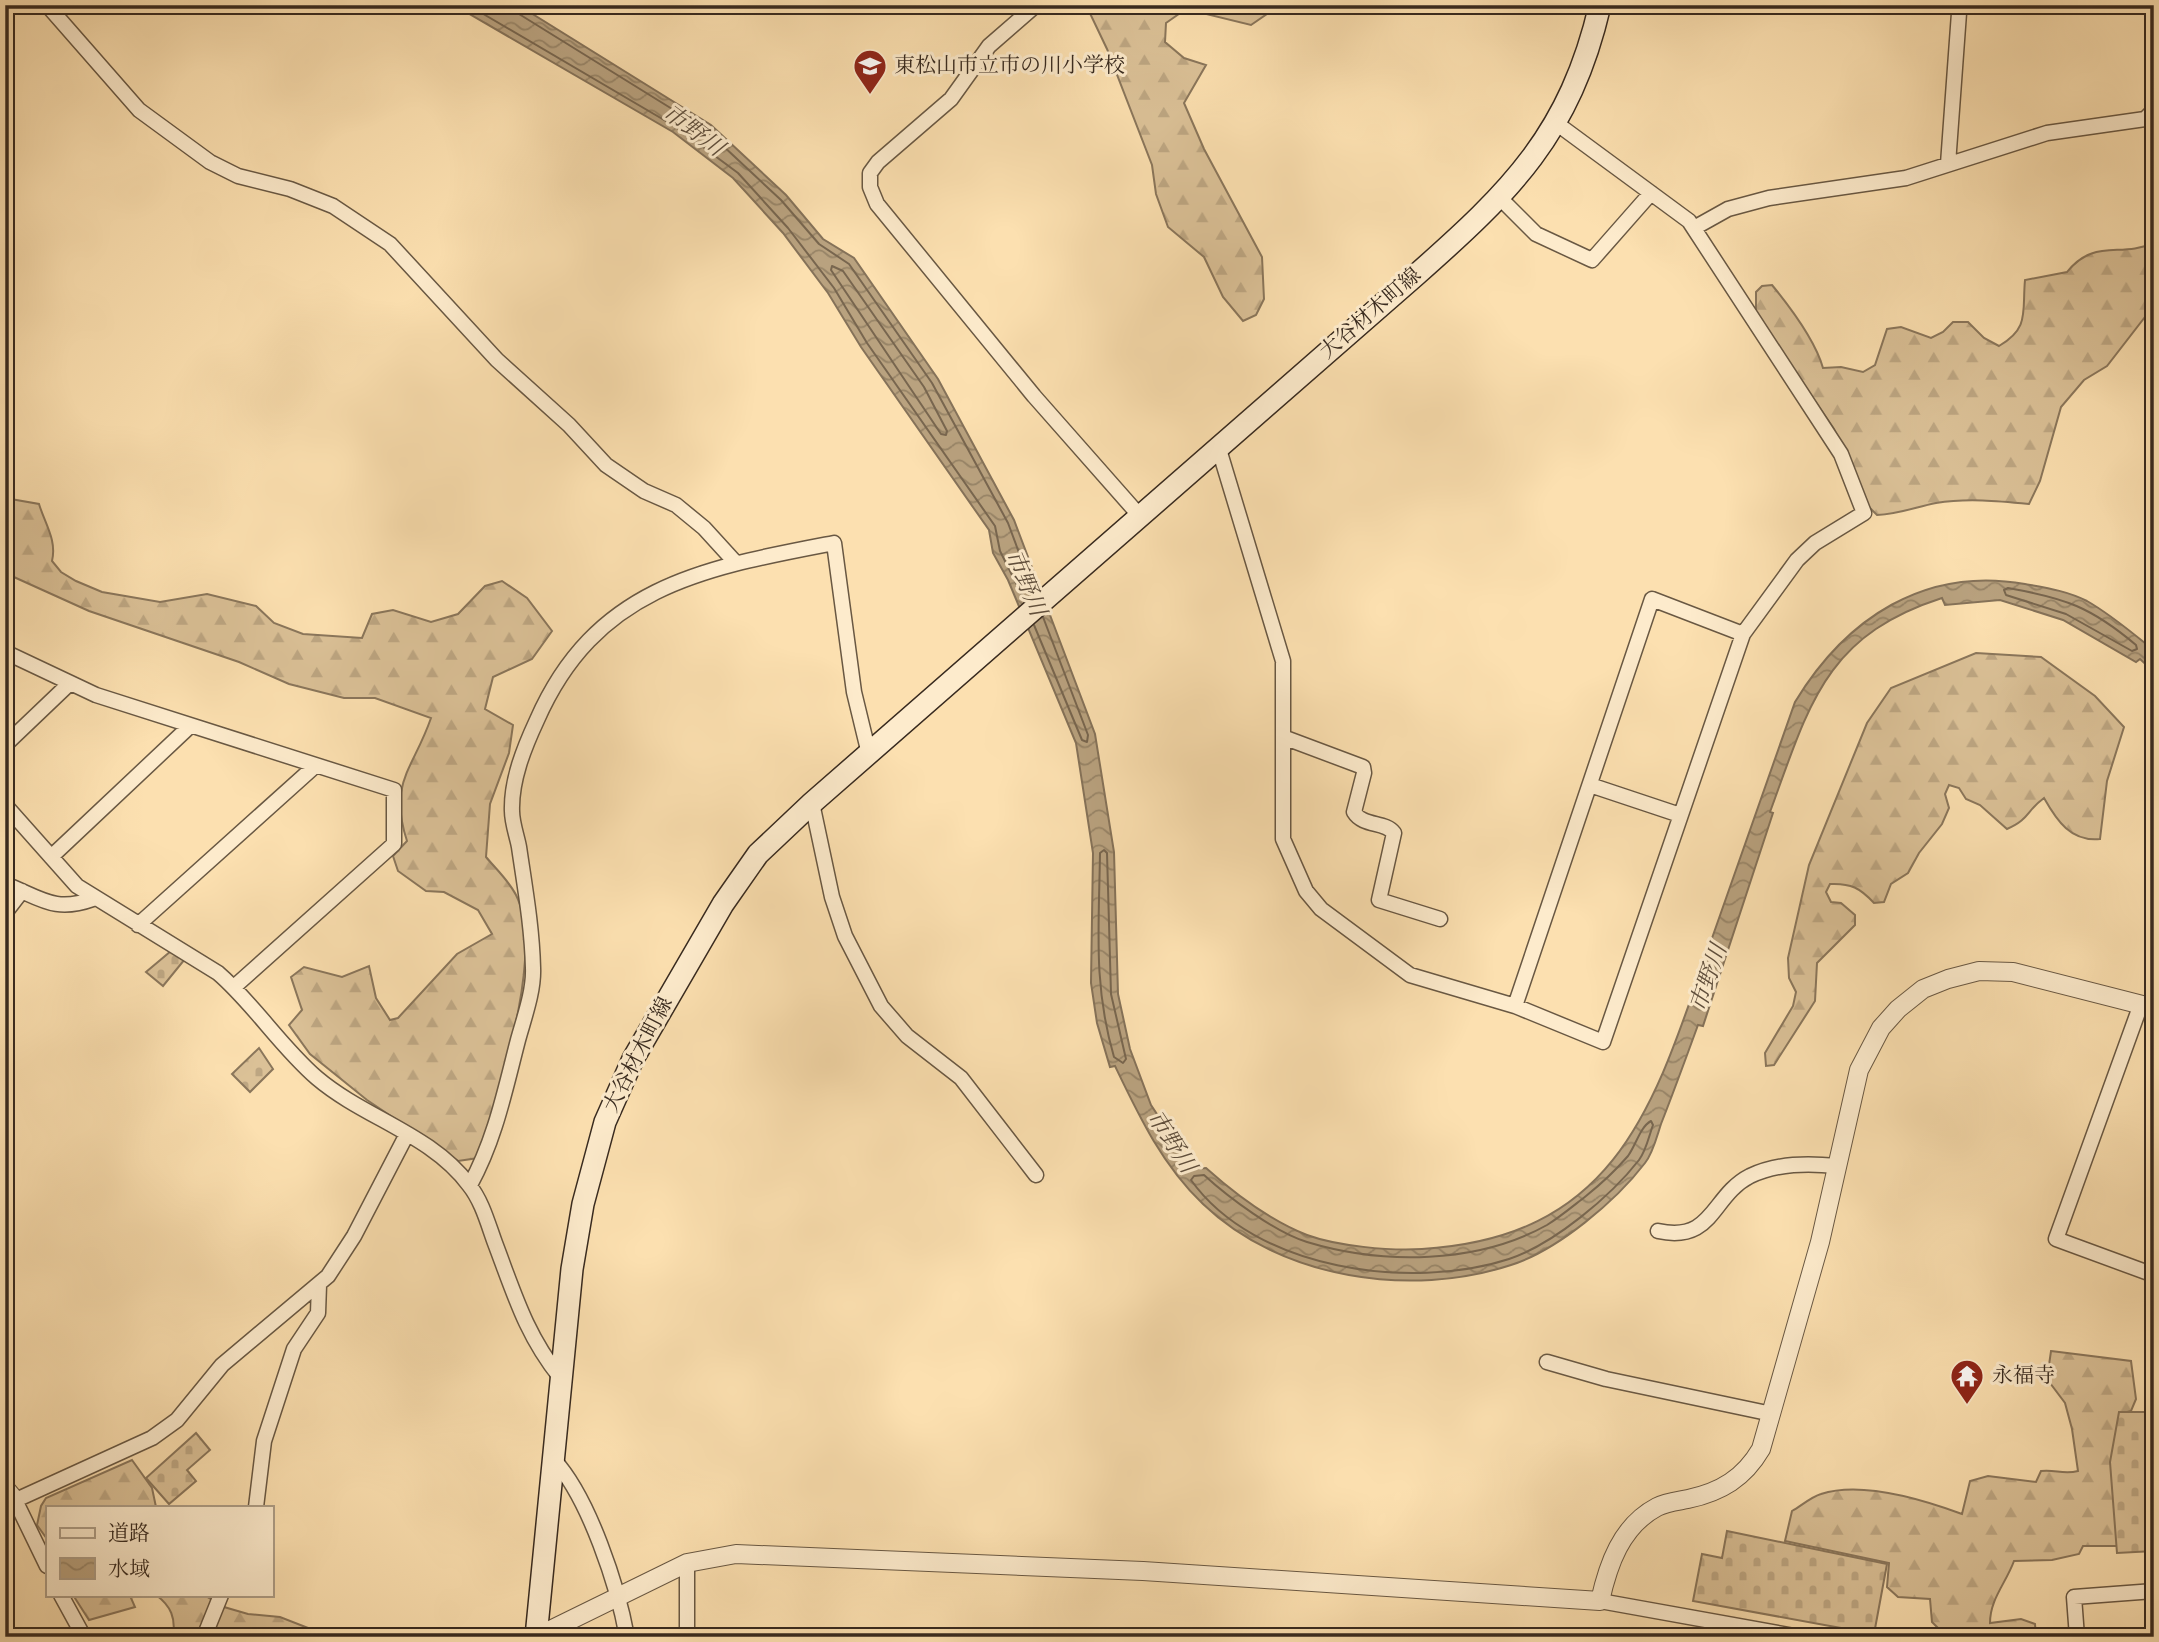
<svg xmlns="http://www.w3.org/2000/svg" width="2159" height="1642" viewBox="0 0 2159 1642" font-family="'IM FELL English','Noto Serif JP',serif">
	<defs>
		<pattern id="forest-firs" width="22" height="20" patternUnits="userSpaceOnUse" patternTransform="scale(1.75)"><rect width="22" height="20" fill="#dbc197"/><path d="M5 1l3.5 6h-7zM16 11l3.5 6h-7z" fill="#bda682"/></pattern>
		<pattern id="cemetery-stones" width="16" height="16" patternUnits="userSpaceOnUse" patternTransform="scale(1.75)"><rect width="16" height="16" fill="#dbc197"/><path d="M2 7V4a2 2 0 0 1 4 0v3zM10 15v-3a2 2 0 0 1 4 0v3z" fill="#bda682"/></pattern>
		<pattern id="water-waves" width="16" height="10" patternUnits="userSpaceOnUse" patternTransform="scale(1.75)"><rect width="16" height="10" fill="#b9a27f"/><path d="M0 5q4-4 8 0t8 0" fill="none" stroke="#978467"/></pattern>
	</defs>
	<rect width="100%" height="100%" fill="#fce0b0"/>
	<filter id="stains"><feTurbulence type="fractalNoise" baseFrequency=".00286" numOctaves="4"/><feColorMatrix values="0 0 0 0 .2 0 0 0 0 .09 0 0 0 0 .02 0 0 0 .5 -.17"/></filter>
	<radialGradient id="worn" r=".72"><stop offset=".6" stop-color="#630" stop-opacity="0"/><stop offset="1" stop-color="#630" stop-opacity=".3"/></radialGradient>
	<path fill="url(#forest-firs)" stroke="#8a765b" stroke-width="2" d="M1086,5H1280L1251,25L1186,9L1166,23L1165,42L1184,58L1206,65L1184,103L1204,149L1262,257L1264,299L1256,315L1243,321L1223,297L1204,257L1168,227L1156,194L1152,165L1107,49Z
		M2154,243V311L2145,317L2107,366L2084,380L2061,407L2040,481L2029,504C1998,501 1967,498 1936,503C1916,507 1899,514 1877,515L1868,506L1834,429L1756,315V292L1762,286L1772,285C1790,307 1815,340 1823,368L1841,367L1863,372L1875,365L1887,329L1901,327L1931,338L1943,332L1953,322H1968L1984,338L1999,346C2030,328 2022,312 2025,280L2067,272C2094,238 2120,258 2154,243Z
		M5,498L39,504C45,524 57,540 52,561L61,572L76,581L102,592L160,602L207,594L256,606L274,623L303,634L362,638L372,614L393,610L431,622L458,614L485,586L502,581L527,598L552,631L532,659L493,677L485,709L513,725L509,753L490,804L486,857C496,869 509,881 516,895C546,954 497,1095 478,1158L458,1161L367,1100L310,1054L289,1025L302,1010L291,977L304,967L342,977L369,966L376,998L390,1020L398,1018L457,954L492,934L478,910L444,892L426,891L398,871L393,856L407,841C388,782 413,770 431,718L375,698H344L289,684L239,662L89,611L5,573Z
		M1976,653L2041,657L2095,696L2124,727L2107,781L2100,839C2071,842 2057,821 2044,798C2026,811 2030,819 2007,829L1980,805L1966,799L1959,788L1949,785L1945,794L1949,808L1942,824L1919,853L1908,873L1891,884L1884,902L1874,903C1860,888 1851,883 1830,884L1826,892L1831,902L1841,903L1855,915V925L1817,963L1815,1001L1774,1065L1766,1066L1765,1053L1793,1006L1796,992L1789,978L1788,958L1809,865L1867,723L1891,688Z
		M5,1321L9,1326L12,1372L5,1376Z
		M2051,1351L2131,1361L2136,1399L2131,1411L2123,1413L2117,1546H2083L2079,1554L2052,1560L2014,1561C2006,1583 1990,1599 1990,1623L2021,1619L2035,1624L2036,1637H1947L1932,1622L1930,1599L1898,1597L1887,1587L1889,1563L1785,1541L1792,1511C1801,1506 1811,1497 1821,1494C1861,1481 1924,1500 1962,1514L1970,1481L1988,1476L2036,1482L2041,1471C2055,1469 2063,1475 2078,1471L2072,1429L2065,1403L2047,1379Z
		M132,1460L152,1488L156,1507H47V1539L37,1525L41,1506L46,1498Z
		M73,1595H137L131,1598L135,1607L89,1620Z
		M156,1595H204L224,1607L248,1614L280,1617L326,1635L350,1637H173C176,1618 171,1606 156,1595Z"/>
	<path fill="url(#cemetery-stones)" stroke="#8a765b" stroke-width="2" d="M171,951L185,959L163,986L146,972Z
		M259,1048L273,1069L250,1092L232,1074Z
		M2119,1412H2154V1551L2117,1553L2110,1462Z
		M196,1433L210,1450L187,1470L196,1481L169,1504L146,1478Z
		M1727,1531L1887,1564L1874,1634L1693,1601L1702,1554L1722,1558Z"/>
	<path fill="url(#water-waves)" stroke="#857259" stroke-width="2" d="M454,5H518L711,125L786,195L823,239L854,258L938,379L1014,520L1095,734L1114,852L1118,994L1130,1049L1151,1105L1193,1169L1206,1168C1234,1193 1271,1221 1307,1235C1337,1246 1389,1251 1422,1249C1620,1237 1655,1102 1711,941C1739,862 1767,782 1795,702C1846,618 1925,566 2025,584C2047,588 2067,591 2087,601C2110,614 2130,631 2151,648L2154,646V672L2140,659L2136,662L2063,620L2000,600L1945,605L1942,598C1824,636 1809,706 1770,812L1773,813L1703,1026L1698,1025C1686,1058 1674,1091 1661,1124C1657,1136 1653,1153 1645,1163C1616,1201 1558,1250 1511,1265C1411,1298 1281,1279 1203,1204C1162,1165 1139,1116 1115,1066L1110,1067L1097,1023L1091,983L1093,853L1076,743L1008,580L993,553L989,530L861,347L828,293L783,233L733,178L673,132Z"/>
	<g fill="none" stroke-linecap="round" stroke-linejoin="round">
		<path stroke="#78664f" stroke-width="2" d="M468,5L676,127L738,173L788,228L834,288L867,343L995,526L1000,551L1025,601
			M516,5L519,14L706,130L781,200L819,244L849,264L932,383L1008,523L1034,593
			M832,266L843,271L924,387L947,431L946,435L941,434L831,270Z
			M2008,588C2065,598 2091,607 2136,645L2137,649L2132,651L2066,614L2006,595L2004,590Z
			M1034,625L1082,740L1087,742L1088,735L1043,617
			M1104,850L1107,853L1111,994L1126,1059L1123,1063L1114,1057C1093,985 1099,927 1100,853Z
			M1651,1121L1653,1125C1649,1136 1646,1151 1639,1160C1611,1196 1554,1244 1509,1259C1411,1291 1255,1270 1191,1180L1194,1176L1204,1175C1228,1197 1276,1233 1307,1242C1383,1265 1477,1264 1547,1225C1560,1217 1573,1206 1586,1196C1601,1184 1615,1171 1628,1156C1636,1145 1640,1127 1651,1121Z"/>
		<defs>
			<path id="minor" d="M47,5L139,110L210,162L238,176L290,189L333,206L390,244L497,360L569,425L606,465L644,491L676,505L704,528L735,562
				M1036,5L989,46L951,99L878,162L870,173V187L877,204L1034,396L1139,515
				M1948,164L1959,13
				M1500,198L1536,234L1592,260L1651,193
				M1694,228L1728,209L1769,198L1906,178L2047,133L2145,119L2154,110
				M1218,446L1283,661V839L1306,891L1321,909L1410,975L1515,1006L1603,1042L1743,634L1797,560L1815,543L1864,513L1841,454L1689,221L1556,123
				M5,652L96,695L394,790V844L234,987
				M1283,737L1363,767L1364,773L1354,812C1363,827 1385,821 1394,833L1379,900L1440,919
				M5,745L70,683
				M1590,785L1680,815
				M812,803L832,897L845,936L881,1006L907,1036L961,1078L1036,1175
				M5,805L77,886L218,973C254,1004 280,1046 317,1078C364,1118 431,1134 469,1185C482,1201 488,1224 495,1243C514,1293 526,1335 560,1377
				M51,857L189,727
				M5,884C41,898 54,913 93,899
				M5,913L22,891
				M138,925L315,766
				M2141,1004L2056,1239L2154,1275
				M1515,1006L1652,599L1743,634
				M470,1185C495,1140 505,1090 518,1040C524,1018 534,991 533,968C532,927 525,888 519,847C517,836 512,823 512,811C511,780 524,748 537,720C596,586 704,568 834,543L854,692L869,754
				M1658,1231C1714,1243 1711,1196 1750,1176C1778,1163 1808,1163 1837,1166
				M1547,1362L1606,1379L1772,1414
				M554,1460C589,1498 618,1587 627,1637
				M15,1500L47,1566
				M5,1505L152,1438L177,1420L222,1365L328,1276L354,1236L407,1134
				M256,1507L264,1441L294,1349L318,1313L319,1285
				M61,1595L84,1637
				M1600,1601L1800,1637
				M204,1637L221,1595
				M687,1637V1563
				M2077,1637L2074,1597L2154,1591"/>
			<path id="tertiary" d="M5,1488L15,1500
				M536,1637L687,1563L736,1554L1143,1571L1600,1601C1608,1565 1621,1526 1657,1507C1666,1502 1678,1501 1688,1499C1721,1492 1744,1478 1761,1449L1820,1242L1859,1070L1881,1028L1898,1009L1923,989L1948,979L1979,971L2013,972L2154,1008"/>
			<path id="secondary" d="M536,1637L572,1269L583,1204L605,1122L633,1059L723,904L758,854L812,803L1416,275C1511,191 1570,134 1600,5"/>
		</defs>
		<use href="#minor" stroke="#695843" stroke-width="17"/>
		<use href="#tertiary" stroke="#695843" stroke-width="20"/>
		<use href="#secondary" stroke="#382a1f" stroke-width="24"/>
		<use href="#minor" stroke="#fdebcc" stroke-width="14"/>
		<use href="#tertiary" stroke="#fdebcc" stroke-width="18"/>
		<use href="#secondary" stroke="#fdebcc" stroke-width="21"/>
	</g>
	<defs>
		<symbol id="school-pin" viewBox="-11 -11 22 30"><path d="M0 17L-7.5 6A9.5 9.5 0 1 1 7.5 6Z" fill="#8f2418" stroke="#fdebcc"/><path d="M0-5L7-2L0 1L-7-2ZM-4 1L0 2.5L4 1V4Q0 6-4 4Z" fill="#fff"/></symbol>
		<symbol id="temple-pin" viewBox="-11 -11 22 30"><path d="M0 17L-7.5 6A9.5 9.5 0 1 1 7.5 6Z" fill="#8f2418" stroke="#fdebcc"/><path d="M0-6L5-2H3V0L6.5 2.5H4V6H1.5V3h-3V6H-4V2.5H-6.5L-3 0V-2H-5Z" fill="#fff"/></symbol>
	</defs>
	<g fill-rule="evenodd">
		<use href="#school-pin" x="851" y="47" width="38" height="52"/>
		<use href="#temple-pin" x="1948" y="1357" width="38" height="52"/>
	</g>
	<g text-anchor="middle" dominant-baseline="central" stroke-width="6" stroke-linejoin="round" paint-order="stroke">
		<g font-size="21" fill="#382a1f" stroke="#fdebcc" text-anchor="start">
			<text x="894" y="66">東松山市立市の川小学校</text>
			<text x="1992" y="1376">永福寺</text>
		</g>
		<g font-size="21" fill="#382a1f" stroke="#fdebcc">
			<text transform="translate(1371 314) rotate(-41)">大谷材木町線</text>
			<text transform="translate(639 1055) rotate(-63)">大谷材木町線</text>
		</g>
		<g font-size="23" font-style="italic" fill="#5f4e3c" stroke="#fdebcc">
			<text transform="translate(693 131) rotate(37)">市野川</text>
			<text transform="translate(1025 583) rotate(67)">市野川</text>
			<text transform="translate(1709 978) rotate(-71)">市野川</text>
			<text transform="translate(1171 1142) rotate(57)">市野川</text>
		</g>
	</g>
	<rect width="2159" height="1642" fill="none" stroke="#fce0b0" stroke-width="28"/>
	<rect x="7" y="7" width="2145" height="1628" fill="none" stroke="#382a1f" stroke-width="3.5"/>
	<rect x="14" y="14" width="2131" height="1614" fill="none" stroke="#382a1f" stroke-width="2"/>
	<rect x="46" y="1506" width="228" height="91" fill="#fdebcc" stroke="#ae9e87" stroke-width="2"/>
	<rect x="60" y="1528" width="35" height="10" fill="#fdebcc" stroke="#ae9e87" stroke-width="2"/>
	<text x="108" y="1540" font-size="21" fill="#382a1f">道路</text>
	<rect x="60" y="1558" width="35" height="21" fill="url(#water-waves)" stroke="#ae9e87" stroke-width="2"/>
	<text x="108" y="1576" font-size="21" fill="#382a1f">水域</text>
	<rect width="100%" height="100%" filter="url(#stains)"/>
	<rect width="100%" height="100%" fill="url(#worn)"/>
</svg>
